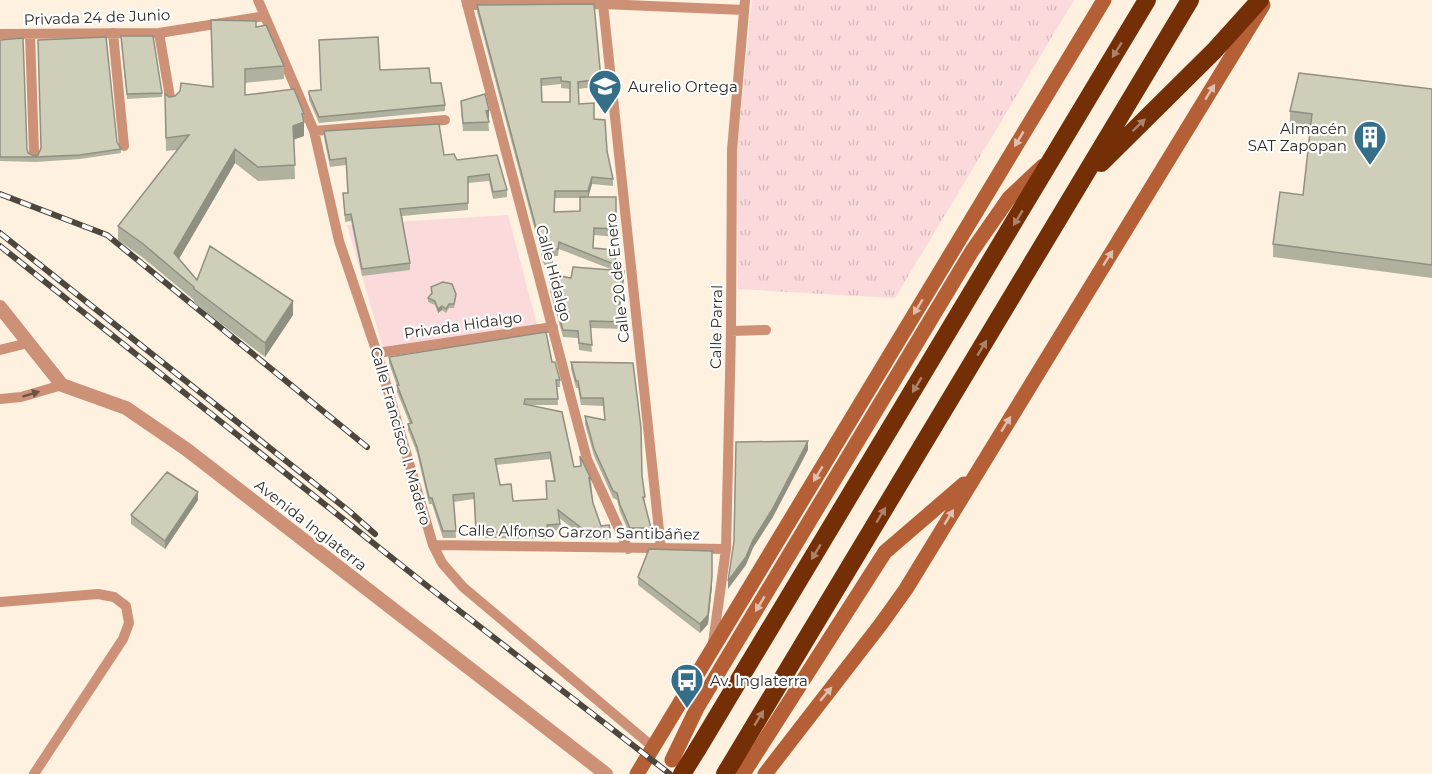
<svg xmlns="http://www.w3.org/2000/svg" width="1432" height="774" viewBox="0 0 1432 774" font-family="Montserrat,sans-serif">
	<defs>
		<pattern id="grass-tufts" width="24" height="20" patternUnits="userSpaceOnUse" patternTransform="scale(1.5)"><rect width="24" height="20" fill="#fbdadc"/><path d="M3 7l-1-3M5 7V3M7 7l1-3M15 17l-1-3M17 17v-4M19 17l1-3" fill="none" stroke="#d7bbbd"/></pattern>
	</defs>
	<rect width="100%" height="100%" fill="#fef1df"/>
	<path fill="url(#grass-tufts)" d="M752,0H1074L895,298L738,289L737,148Z"/>
	<path fill="#fbdadc" d="M508,215L537,325L383,348L347,225Z"/>
	<g fill="none" stroke-linecap="round" stroke-linejoin="round">
		<path stroke="#cd9177" stroke-width="10" d="M258,0L314,131L339,241L377,353L433,545L442,563L463,587L653,747
			M466,0L587,459L628,549
			M603,4L661,549
			M467,5L603,4L744,10
			M113,33L124,146
			M159,33L171,103
			M0,34L159,33L265,16
			M30,34L34,153
			M314,131L445,120
			M731,331L766,330
			M0,350L28,343
			M377,353L553,327
			M0,399L21,397L62,385
			M433,545L726,549
			M0,602L98,594L114,597L126,606L129,623L123,639L34,774
			M713,643L726,549L731,331L732,150L745,0"/>
		<path stroke="#cd9177" stroke-width="14" d="M0,307L62,385L126,408L186,449L606,774"/>
		<path stroke="#b55f37" stroke-width="15" d="M672,760L697,708L972,251L1009,198L1043,166
			M637,774L1104,0
			M743,774L885,552L964,484
			M765,774L881,624L906,589L1263,5"/>
		<path stroke="#752f07" stroke-width="18" d="M1101,163L1214,51L1260,0
			M697,750L1147,0
			M725,774L1190,0"/>
		<defs>
			<path id="rail" d="M0,194L107,235L367,447
				M0,233L349,511L375,534
				M0,246L426,585L670,774"/>
		</defs>
		<use href="#rail" stroke="#4d473e" stroke-width="6"/>
		<use href="#rail" stroke="#fff" stroke-width="4" stroke-dasharray="11" stroke-linecap="butt"/>
		<path stroke="#752f07" stroke-width="18" d="M682,774L697,750"/>
	</g>
	<path fill="#b1b19f" fill-rule="evenodd" d="M477,5L601,79V86L578,89L579,104L594,119L607,151L613,179V186L592,184L588,197H616V237L594,235L593,248L615,250L616,271L624,278L620,308L626,322V329L590,328L592,352L579,350L578,338L563,337L550,291V274L571,278L613,270L559,249L558,256H553V263L544,265L477,12ZM561,84V88L570,89V102H542V86ZM555,198H580V211L555,212Z
		M256,27L284,66V79L245,83V95L304,114V136L294,139L295,179L258,181L235,163L179,259L197,280L293,315L265,357L194,303V300L142,257L118,240V226L177,150L166,151L165,94L169,97L175,96L180,91L212,87Z
		M0,40L28,153L34,156L117,142L121,149V153L80,159L36,162L0,161Z
		M121,41L162,93V97L127,99Z
		M380,70L431,83L445,105V111L319,123L309,100V94Z
		M1432,89V278L1273,257V244L1303,195L1311,127L1290,124V111Z
		M461,101L489,118L488,119L489,131H463L461,109Z
		M324,131L444,155L457,160L497,155L507,190V197L493,199L489,181L468,183V210L402,216L410,263V270L362,276L351,221L345,222L343,193H348L346,165L330,167L324,138Z
		M431,287L456,298L454,308H449L446,313L442,310L438,313L435,305L428,302V298L432,294Z
		M389,357L552,362L560,380V387H557L558,405H528L574,467L591,479L593,503L601,526L611,533V540H588L559,518L560,530L549,531V539L476,538L474,499L454,502L456,538H443L432,504H429L417,453L408,430V424H410L397,392V386L389,363ZM550,459L554,481L547,499L513,501L500,485L496,465Z
		M571,362L633,363L642,476L645,504L651,528V535H630L620,512L617,500L613,498L594,456L585,424V416L605,420L603,406L581,405L578,388H576L571,369Z
		M198,500L165,549L131,524V515Z
		M638,577L712,586L708,624L700,633L638,585Z"/>
	<path fill="#909082" d="M489,110V118L486,119V111Z
		M304,122V136L293,140V126Z
		M235,149V163L174,267V253Z
		M592,177V184L588,198V191Z
		M624,271V278L619,315V308Z
		M293,301V315L265,357V343Z
		M442,306V310L438,313V309Z
		M808,441V450L773,517L753,548L746,565L728,589V581L753,540Z
		M198,492V500L165,549V541Z
		M712,577V586L708,624L700,633V624Z"/>
	<path fill="#ceceb9" stroke="#909082" stroke-width="1.5" fill-rule="evenodd" d="M594,4L601,79L578,82L579,104L594,103V119L605,120L607,151L613,179L592,177L588,191H555L554,212L580,211V197H616V229L594,228L593,248L615,250L616,265L559,242L558,249H552L553,256L544,258L477,5ZM561,77V81L570,82V102H542L541,79Z
		M211,20L256,21V27L266,25L284,66L245,69V95L294,89L304,114H302L304,122L293,126L295,165L258,167L235,149L174,253L197,280L210,246L293,301L265,343L194,289V287L142,243L118,226L189,135L166,138L165,94L169,97L175,96L180,91L181,83L213,87Z
		M121,36H153L162,93L127,94Z
		M106,37L117,142L121,149L80,155L36,157H0V40L23,38L27,149L28,153L34,156L38,155L41,148L38,40Z
		M378,37L380,70L429,68L431,83H441L445,105L319,117L309,94V91L321,90L319,40Z
		M1299,73L1432,89V265L1273,244L1280,192L1303,195L1312,114L1290,111Z
		M485,94L489,110L486,111L489,122L463,123L461,101Z
		M439,124L444,155L454,154L457,160L497,155L507,190L493,192L489,174L468,177V203L400,209L410,263L362,269L351,214L345,215L343,193H348L346,158L330,160L324,131Z
		M573,267L624,271L619,308H624L626,322L590,321L592,345L579,343L578,331L563,330L550,284V274L571,278Z
		M443,282L452,284L456,294L454,304H449L446,309L442,306L438,309L435,301L428,298L432,293L431,287Z
		M546,332L552,362H555L560,380H556L558,399H525L524,404L562,412L574,467L581,466L580,456L591,479L589,478L593,503L601,526L609,525L611,533H588L558,510L560,524L547,525L549,533L476,532L474,493L453,495L456,531H443L432,498H429L417,447L408,424L412,423L397,385H399L389,357ZM550,452L555,481H546L547,499L513,501L511,484L500,485L495,459Z
		M571,362L633,363L641,428L642,476L645,497H643L651,528H630L620,505L617,493L613,491L594,449L585,416L605,420L603,398H581L578,381H576Z
		M808,441L773,508L753,540L746,557L728,581L734,541L736,442Z
		M167,472L198,492L165,541L131,515Z
		M649,549L712,551V577L708,615L700,624L638,577Z"/>
	<defs><path id="oneway-solid" d="M-6-.8H1V-3.2L6.5 0L1 3.2V.8H-6Z" transform="scale(1.5)"/></defs>
	<g fill="#ac826a">
		<use href="#oneway-solid" transform="translate(1117 50) rotate(122)"/>
		<use href="#oneway-solid" transform="translate(1139 125) rotate(-44)"/>
		<use href="#oneway-solid" transform="translate(1018 218) rotate(121)"/>
		<use href="#oneway-solid" transform="translate(982 348) rotate(-59)"/>
		<use href="#oneway-solid" transform="translate(917 385) rotate(121)"/>
		<use href="#oneway-solid" transform="translate(881 515) rotate(-59)"/>
		<use href="#oneway-solid" transform="translate(816 552) rotate(121)"/>
		<use href="#oneway-solid" transform="translate(759 718) rotate(-59)"/>
	</g>
	<g fill="#e1bfaf">
		<use href="#oneway-solid" transform="translate(1210 92) rotate(-58)"/>
		<use href="#oneway-solid" transform="translate(1019 139) rotate(121)"/>
		<use href="#oneway-solid" transform="translate(1108 258) rotate(-58)"/>
		<use href="#oneway-solid" transform="translate(918 307) rotate(121)"/>
		<use href="#oneway-solid" transform="translate(1006 424) rotate(-58)"/>
		<use href="#oneway-solid" transform="translate(818 474) rotate(121)"/>
		<use href="#oneway-solid" transform="translate(949 517) rotate(-59)"/>
		<use href="#oneway-solid" transform="translate(760 604) rotate(121)"/>
		<use href="#oneway-solid" transform="translate(826 694) rotate(-50)"/>
	</g>
	<use fill="#6f5445" href="#oneway-solid" transform="translate(31 394) rotate(-17)"/>
	<defs>
		<symbol id="school-pin" viewBox="-11 -11 22 30"><path d="M0 17L-7.5 6A9.5 9.5 0 1 1 7.5 6Z" fill="#356e88" stroke="#fff"/><path d="M0-5L7-2L0 1L-7-2ZM-4 1L0 2.5L4 1V4Q0 6-4 4Z" fill="#fff"/></symbol>
		<symbol id="building-pin" viewBox="-11 -11 22 30"><path d="M0 17L-7.5 6A9.5 9.5 0 1 1 7.5 6Z" fill="#356e88" stroke="#fff"/><path d="M-4-6H4V6H1V3H-1V6H-4ZM-2.5-4.3h1.7v1.8h-1.7ZM.8-4.3h1.7v1.8H.8ZM-2.5-1h1.7V.8h-1.7ZM.8-1h1.7V.8H.8Z" fill="#fff"/></symbol>
		<symbol id="bus-pin" viewBox="-11 -11 22 30"><path d="M0 17L-7.5 6A9.5 9.5 0 1 1 7.5 6Z" fill="#356e88" stroke="#fff"/><path d="M-5-6H5V4H4V6H2V4H-2V6H-4V4H-5ZM-3.5-4V0h7V-4ZM-3.5 1.2v1.5H-2V1.2ZM2 1.2v1.5H3.5V1.2Z" fill="#fff"/></symbol>
	</defs>
	<g fill-rule="evenodd">
		<use href="#school-pin" x="586" y="67" width="38" height="52"/>
		<use href="#building-pin" x="1351" y="118" width="38" height="52"/>
		<use href="#bus-pin" x="668" y="661" width="38" height="52"/>
	</g>
	<g text-anchor="middle" dominant-baseline="central" stroke-width="4.5" stroke-linejoin="round" paint-order="stroke">
		<g font-size="15" fill="#302b24" stroke="#fff">
			<text transform="translate(97 17) rotate(-2)">Privada 24 de Junio</text>
			<text transform="translate(554 273) rotate(75)">Calle Hidalgo</text>
			<text transform="translate(617 278) rotate(-96)">Calle 20 de Enero</text>
			<text transform="translate(463 325) rotate(-8)">Privada Hidalgo</text>
			<text transform="translate(716 327) rotate(-89)">Calle Parral</text>
			<text transform="translate(401 436) rotate(74)">Calle Francisco I. Madero</text>
			<text transform="translate(311 525) rotate(38)">Avenida Inglaterra</text>
			<text transform="translate(579 532) rotate(1)">Calle Alfonso Garzon Santibáñez</text>
		</g>
		<g font-size="15" fill="#302b24" stroke="#fff" text-anchor="start">
			<text x="628" y="86">Aurelio Ortega</text>
			<text x="1347" y="128" text-anchor="end">Almacén<tspan x="1347" dy="17">SAT Zapopan</tspan></text>
			<text x="710" y="680">Av. Inglaterra</text>
		</g>
	</g>
</svg>
